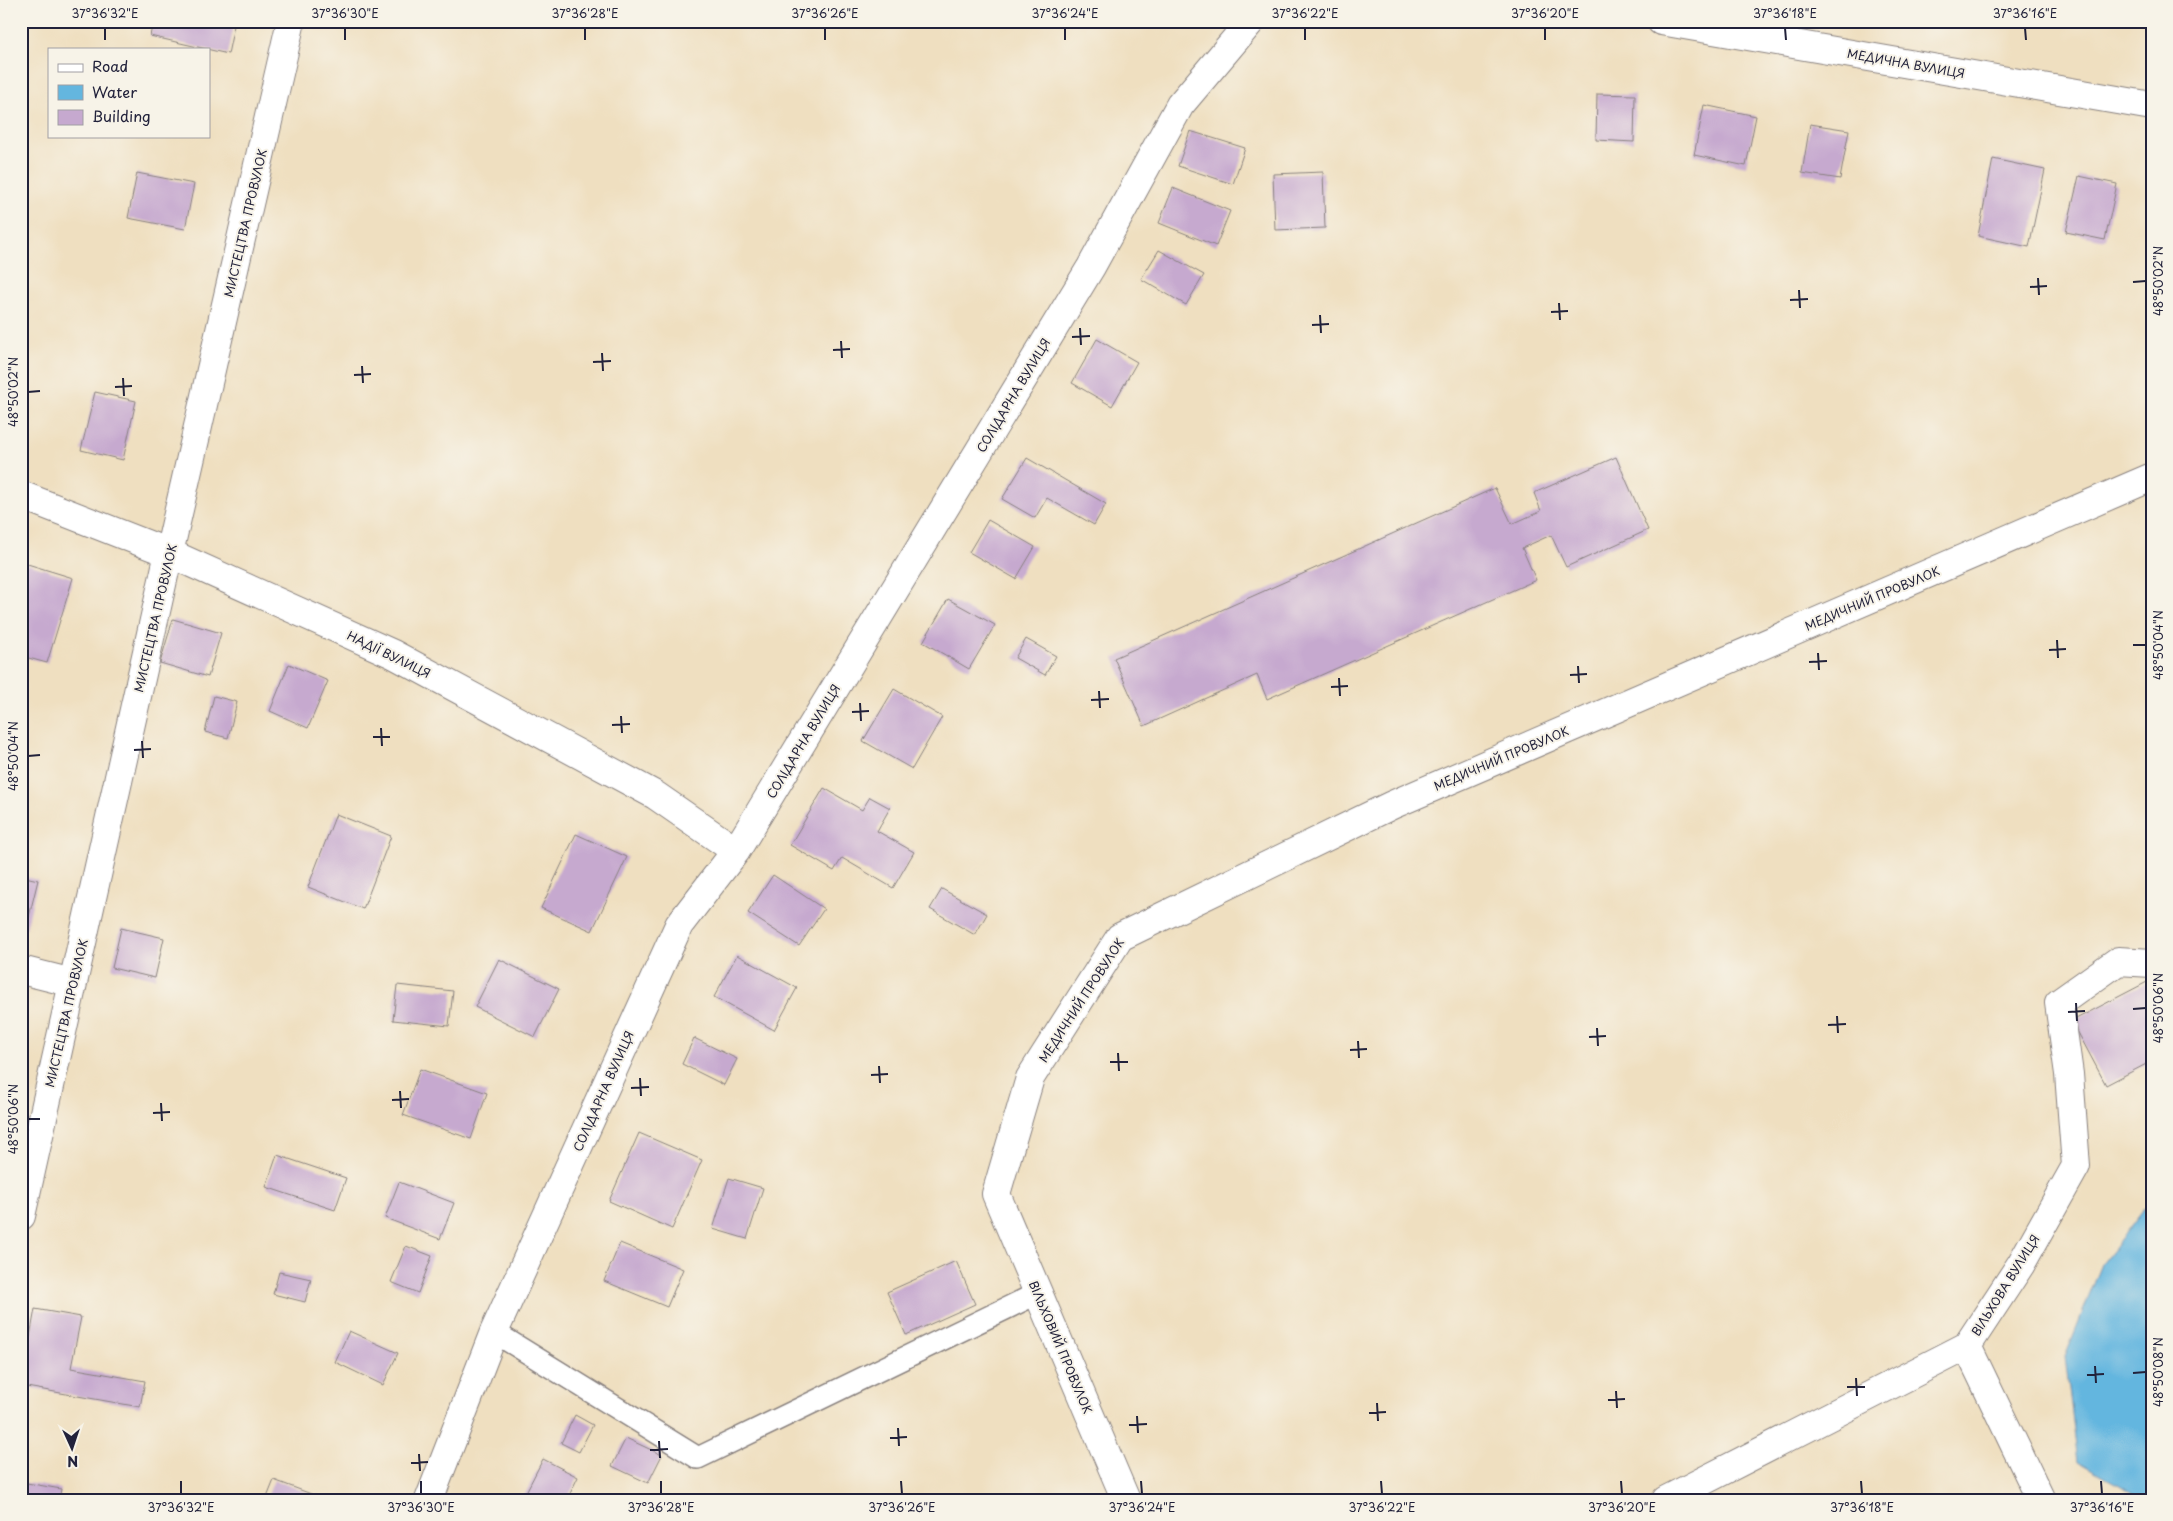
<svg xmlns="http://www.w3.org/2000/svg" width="2173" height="1521" viewBox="0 0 2173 1521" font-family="'Playpen Sans',sans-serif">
	<rect width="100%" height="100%" fill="#f7f3e8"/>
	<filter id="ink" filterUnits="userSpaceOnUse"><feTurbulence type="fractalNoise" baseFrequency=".02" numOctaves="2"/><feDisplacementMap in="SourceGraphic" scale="10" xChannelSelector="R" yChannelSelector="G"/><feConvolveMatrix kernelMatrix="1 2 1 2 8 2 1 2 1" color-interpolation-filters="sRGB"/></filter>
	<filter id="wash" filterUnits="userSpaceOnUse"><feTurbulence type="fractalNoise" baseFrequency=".0096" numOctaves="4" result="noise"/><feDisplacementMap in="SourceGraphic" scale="20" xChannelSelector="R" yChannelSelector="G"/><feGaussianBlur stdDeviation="1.12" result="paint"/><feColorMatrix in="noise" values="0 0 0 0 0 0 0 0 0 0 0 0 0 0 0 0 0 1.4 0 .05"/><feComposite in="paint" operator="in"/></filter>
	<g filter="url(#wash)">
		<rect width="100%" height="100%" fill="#efdfc0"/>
		<path fill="#64b6df" stroke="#436c8d" d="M2152,1206V1500H2145L2078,1462L2065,1356L2102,1264L2146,1207Z"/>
		<g id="blocks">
			<path fill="#c6a9cf" d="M153,21H235L228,54L150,36Z
				M1597,94L1635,95L1634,142L1596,140Z
				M1704,105L1756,116L1746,166L1694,155Z
				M1810,124L1849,130L1840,179L1802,173Z
				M1190,131L1245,148L1233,184L1178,166Z
				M1993,159L2045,170L2029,247L1978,236Z
				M1323,172L1325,228L1275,230L1273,174Z
				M137,173L194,184L185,229L128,218Z
				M2079,176L2117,184L2105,240L2066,232Z
				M1173,188L1230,211L1216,246L1159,223Z
				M1159,250L1204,275L1186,305L1141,279Z
				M1097,339L1137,362L1112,406L1072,383Z
				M21,366L25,367L22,380L21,379Z
				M95,392L136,401L123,460L81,450Z
				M1616,457L1648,530L1566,567L1551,535L1522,548L1536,580L1267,699L1257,675L1144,726L1114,658L1495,488L1512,524L1541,511L1534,493Z
				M1027,458L1106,504L1094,525L1047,498L1035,518L1002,499Z
				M988,520L1035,547L1016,579L969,552Z
				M21,562L73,578L47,663L21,656Z
				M948,599L995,625L969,669L923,642Z
				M173,619L221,633L208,677L160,663Z
				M1026,639L1056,656L1045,675L1015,658Z
				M289,664L328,681L308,728L270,711Z
				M894,689L942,717L912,769L863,741Z
				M214,696L237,702L228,738L205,732Z
				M824,788L862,810L870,797L890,808L877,831L914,852L893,888L842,858L834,871L790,845Z
				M336,814L391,836L363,909L308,887Z
				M576,834L627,857L592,931L541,908Z
				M773,875L824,909L799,946L748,913Z
				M21,876L38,880L26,929L21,928Z
				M942,889L987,914L975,935L930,909Z
				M121,928L164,938L155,978L112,968Z
				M737,955L797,988L774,1030L714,997Z
				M499,959L559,989L535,1037L475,1007Z
				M2147,982L2152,991V1061L2106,1085L2072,1021Z
				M397,985L453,991L449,1026L393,1020Z
				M694,1038L737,1059L724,1085L682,1064Z
				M420,1069L487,1093L471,1139L403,1115Z
				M639,1133L702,1160L672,1229L609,1201Z
				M277,1155L346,1178L335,1210L266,1187Z
				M729,1178L763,1188L747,1239L713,1229Z
				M399,1182L454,1203L440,1239L385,1218Z
				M620,1243L683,1269L667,1307L604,1281Z
				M406,1246L432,1256L418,1293L391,1282Z
				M956,1261L975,1304L906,1335L887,1292Z
				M279,1272L311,1279L305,1302L273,1294Z
				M35,1309L81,1317L71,1368L145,1381L140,1407L21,1386Z
				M349,1331L398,1353L383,1385L335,1362Z
				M575,1415L593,1425L579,1452L561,1443Z
				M626,1438L662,1455L648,1483L612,1466Z
				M543,1459L578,1477L567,1500H522Z
				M274,1480L327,1500H266Z
				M21,1482L61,1489L59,1500H21Z"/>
		</g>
	</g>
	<g filter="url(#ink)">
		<use href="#blocks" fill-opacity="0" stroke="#88807e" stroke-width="1"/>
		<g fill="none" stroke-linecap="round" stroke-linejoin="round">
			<defs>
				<path id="service" d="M494,1332L698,1458L1038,1293"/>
				<path id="minor" d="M21,495L169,553L393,654L655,795L736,851
					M21,970L73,983
					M21,1216L169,553L291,21
					M1967,1346L2041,1500
					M429,1500L494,1332L679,925L736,851L1091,267L1180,105L1251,21
					M1126,1500L996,1194L1030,1078L1120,937L1392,805L2152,477
					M1666,1500L1967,1346L2021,1264L2076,1166L2069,1074L2059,1003L2118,961L2152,963"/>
				<path id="tertiary" d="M1661,21L2152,106"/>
			</defs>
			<use href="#service" stroke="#88807e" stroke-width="24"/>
			<use href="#minor" stroke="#88807e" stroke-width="30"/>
			<use href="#tertiary" stroke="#88807e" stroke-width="30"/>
			<use href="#service" stroke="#fff" stroke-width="21"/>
			<use href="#minor" stroke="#fff" stroke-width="28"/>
			<use href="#tertiary" stroke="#fff" stroke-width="28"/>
		</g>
	</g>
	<path fill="none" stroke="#22223b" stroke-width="2" d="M105,28V40M345,28V40M585,28V40M825,28V40M1065,28V40M1305,28V40M1545,28V40M1785,28L1786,40M2025,28L2026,40M2038,278L2039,295M2133,282L2146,281M2030,287L2047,286M1799,290L1800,308M1790,300L1808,299M1559,303L1560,320M1551,312L1568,311M1320,315L1321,333M1312,325L1329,324M1080,328L1081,345M1072,337L1090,336M841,341L842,358M833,350L850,349M602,353L603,371M593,362L611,361M362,366L363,383M354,375L371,374M123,378L124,396M115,387L132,386M28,392L40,391M2057,640L2058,658M2133,645H2146M2049,650L2066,649M1818,653L1819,670M1809,662L1827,661M1578,666L1579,683M1570,675L1587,674M1339,678L1340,696M1331,687L1348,686M1099,691L1100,708M1091,700L1109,699M860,703L861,721M852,712L869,711M621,716L622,733M612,725L630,724M381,728L382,746M373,737H390M142,741L143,758M134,750L151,749M28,756L40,755M2076,1003L2077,1021M2133,1009L2146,1008M2068,1012L2085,1011M1837,1016L1838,1033M1828,1025L1846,1024M1597,1028L1598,1046M1589,1037L1606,1036M1358,1041L1359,1058M1350,1050L1367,1049M1118,1053L1119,1071M1110,1062H1128M879,1066L880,1083M871,1075L888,1074M640,1078L641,1096M631,1088L649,1087M400,1091L401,1108M392,1100L409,1099M161,1103L162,1121M153,1113L170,1112M28,1119H40M2095,1366L2096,1383M2133,1373L2146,1372M2087,1375L2104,1374M1856,1378L1857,1396M1847,1387H1865M1616,1391L1617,1408M1608,1400L1625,1399M1377,1403L1378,1421M1369,1413L1386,1412M1137,1416L1138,1433M1129,1425L1147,1424M898,1428L899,1446M890,1438L907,1437M659,1441L660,1458M650,1450L668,1449M419,1454L420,1471M411,1463L428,1462M181,1481V1494M421,1481V1494M661,1481V1494M901,1481L902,1494M1141,1481L1142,1494M1381,1481L1382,1494M1621,1481L1622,1494M1861,1481L1862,1494M2101,1481L2102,1494"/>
	<g text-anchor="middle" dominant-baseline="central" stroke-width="4" stroke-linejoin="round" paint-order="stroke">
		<g font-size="12" fill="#22223b" stroke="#f7f3e8">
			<text transform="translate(1906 63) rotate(10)">МЕДИЧНА ВУЛИЦЯ</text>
			<text transform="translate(245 223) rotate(-77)">МИСТЕЦТВА ПРОВУЛОК</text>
			<text transform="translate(1013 395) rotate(-59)">СОЛІДАРНА ВУЛИЦЯ</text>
			<text transform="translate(1872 598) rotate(-23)">МЕДИЧНИЙ ПРОВУЛОК</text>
			<text transform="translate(155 618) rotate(-77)">МИСТЕЦТВА ПРОВУЛОК</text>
			<text transform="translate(389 654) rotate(26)">НАДІЇ ВУЛИЦЯ</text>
			<text transform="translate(803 741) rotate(-59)">СОЛІДАРНА ВУЛИЦЯ</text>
			<text transform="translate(1501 758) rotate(-23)">МЕДИЧНИЙ ПРОВУЛОК</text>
			<text transform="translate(1081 1000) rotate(-57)">МЕДИЧНИЙ ПРОВУЛОК</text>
			<text transform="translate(66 1013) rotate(-77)">МИСТЕЦТВА ПРОВУЛОК</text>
			<text transform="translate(603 1091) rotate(-66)">СОЛІДАРНА ВУЛИЦЯ</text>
			<text transform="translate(2005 1285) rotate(-58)">ВІЛЬХОВА ВУЛИЦЯ</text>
			<text transform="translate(1061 1347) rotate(67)">ВІЛЬХОВИЙ ПРОВУЛОК</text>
		</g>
	</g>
	<rect width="2173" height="1521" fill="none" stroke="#f7f3e8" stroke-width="55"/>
	<rect x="48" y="48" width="162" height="90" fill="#f7f3e8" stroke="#a29fa3"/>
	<rect x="58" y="64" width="25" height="8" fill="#ffffff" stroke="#a29fa3"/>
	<text x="92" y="72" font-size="15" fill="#22223b">Road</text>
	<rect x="58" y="85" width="25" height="15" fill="#64b6df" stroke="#a29fa3"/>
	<text x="92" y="98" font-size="15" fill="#22223b">Water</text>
	<rect x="58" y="110" width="25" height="15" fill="#c6a9cf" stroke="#a29fa3"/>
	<text x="92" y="122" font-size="15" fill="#22223b">Building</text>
	<g transform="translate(72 1448) rotate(177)" stroke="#f7f3e8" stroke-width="4" paint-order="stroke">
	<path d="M0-4L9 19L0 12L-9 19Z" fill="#22223b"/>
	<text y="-8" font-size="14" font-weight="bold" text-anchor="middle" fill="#22223b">N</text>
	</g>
	<rect x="28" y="28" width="2118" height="1466" fill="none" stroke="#22223b" stroke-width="2"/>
	<g font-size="12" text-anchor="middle" fill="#22223b">
		<text x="105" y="18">37°36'32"E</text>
		<text x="345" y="18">37°36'30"E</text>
		<text x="585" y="18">37°36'28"E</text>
		<text x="825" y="18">37°36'26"E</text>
		<text x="1065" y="18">37°36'24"E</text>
		<text x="1305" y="18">37°36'22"E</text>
		<text x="1545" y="18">37°36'20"E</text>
		<text x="1785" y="18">37°36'18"E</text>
		<text x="2025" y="18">37°36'16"E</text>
		<text transform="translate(2159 281) rotate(-90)" y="4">48°50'02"N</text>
		<text transform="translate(14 392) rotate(-90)" y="4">48°50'02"N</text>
		<text transform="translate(2159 645) rotate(-90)" y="4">48°50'04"N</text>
		<text transform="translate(14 756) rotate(-90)" y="4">48°50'04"N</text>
		<text transform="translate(2159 1008) rotate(-90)" y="4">48°50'06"N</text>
		<text transform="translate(14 1119) rotate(-90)" y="4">48°50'06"N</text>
		<text transform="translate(2159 1372) rotate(-90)" y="4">48°50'08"N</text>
		<text x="181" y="1512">37°36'32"E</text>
		<text x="421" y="1512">37°36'30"E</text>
		<text x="661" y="1512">37°36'28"E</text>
		<text x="902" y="1512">37°36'26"E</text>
		<text x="1142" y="1512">37°36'24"E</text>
		<text x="1382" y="1512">37°36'22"E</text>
		<text x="1622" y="1512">37°36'20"E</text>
		<text x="1862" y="1512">37°36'18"E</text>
		<text x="2102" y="1512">37°36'16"E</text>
	</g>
</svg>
